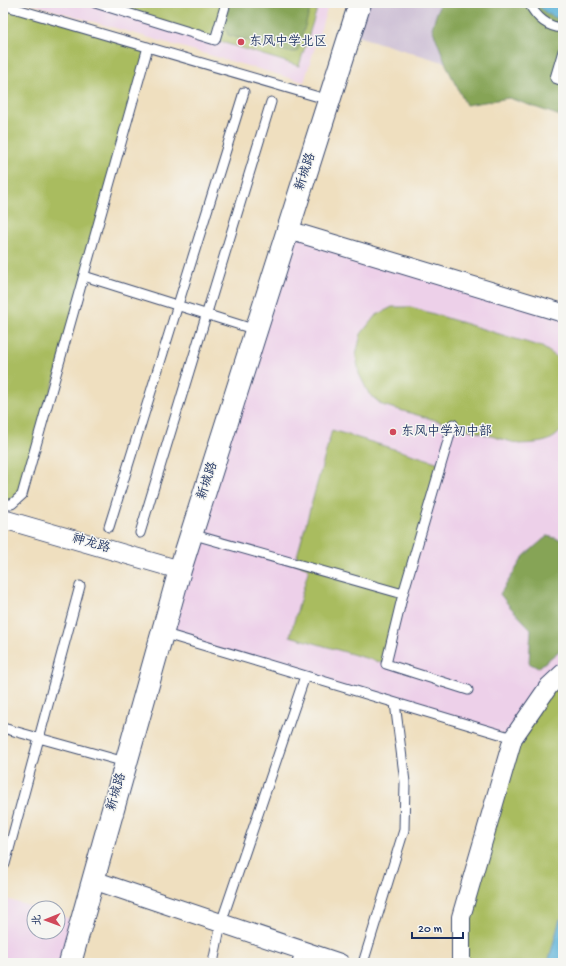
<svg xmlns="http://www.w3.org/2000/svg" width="566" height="966" viewBox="0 0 566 966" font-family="'Gochi Hand','LXGW WenKai TC',sans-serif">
	<rect width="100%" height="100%" fill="#f6f6f2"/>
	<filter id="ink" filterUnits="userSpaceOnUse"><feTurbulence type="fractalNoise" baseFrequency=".025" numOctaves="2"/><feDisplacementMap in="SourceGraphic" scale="8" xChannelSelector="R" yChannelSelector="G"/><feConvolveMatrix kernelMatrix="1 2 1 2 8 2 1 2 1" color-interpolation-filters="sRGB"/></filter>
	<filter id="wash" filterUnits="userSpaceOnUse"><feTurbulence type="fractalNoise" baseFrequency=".012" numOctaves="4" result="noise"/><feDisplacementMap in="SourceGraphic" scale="16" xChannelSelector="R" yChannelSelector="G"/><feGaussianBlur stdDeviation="0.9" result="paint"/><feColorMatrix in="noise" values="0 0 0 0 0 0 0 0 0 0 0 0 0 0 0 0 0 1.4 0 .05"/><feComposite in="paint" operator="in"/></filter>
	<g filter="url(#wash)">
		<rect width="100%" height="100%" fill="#efdfbf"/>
		<path fill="#edd0e9" d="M28,3H329L304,82Z
			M288,230L563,313V673L513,738L162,633Z
			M3,898L35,908L34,932H58V915L81,922L70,963H3Z"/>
		<path fill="#ccbed4" d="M360,3H563V98L350,34Z"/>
		<path fill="#a9bc5f" stroke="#62765e" d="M95,3H319L299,66Z
			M3,5L148,47L22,495L3,504Z
			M392,307H411L542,347L557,357L563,364V428C552,444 537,443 519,444L382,405L369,394L359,374L356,355L361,334L375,316Z
			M332,430L443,464L386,664L290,636L309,568L295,563Z
			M563,673V963H461V917L513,738Z"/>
		<path fill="#86a456" stroke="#506a5a" d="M230,3H312L297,52H288L228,35L224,24Z
			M440,3H563V117L509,98L466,105L448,69L432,28Z
			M547,536L563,540V648L538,668L529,663L531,629L510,607L500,594L524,556Z"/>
		<path fill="#5db3d9" stroke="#3c719c" d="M538,3H563V19C553,18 543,13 538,3Z
			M560,919L563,920V963H548Z"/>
	</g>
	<g filter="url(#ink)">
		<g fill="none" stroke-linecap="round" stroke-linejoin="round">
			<defs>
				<path id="service" d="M95,3L215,40L226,3
					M529,3C536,17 547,27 563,28
					M3,5L329,100
					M563,51L555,78L563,81
					M84,276L256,330
					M3,504H12L22,495L148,47
					M109,527L244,92
					M140,533L271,102
					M191,534L403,594L453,424
					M403,594L386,664L468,690
					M162,633L513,738
					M3,728L125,762
					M5,864L80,586
					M213,963L221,923L305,676
					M297,963L300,950
					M363,963L404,830L405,782L395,703"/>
				<path id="minor" d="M288,230L563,313
					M3,519L180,570
					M93,880L340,963
					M461,963V917L513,738L549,686L563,673"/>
				<path id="tertiary" d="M70,963L180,570L360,3"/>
			</defs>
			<use href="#service" stroke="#3b496d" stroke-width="11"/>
			<use href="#minor" stroke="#3b496d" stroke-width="20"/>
			<use href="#tertiary" stroke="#3b496d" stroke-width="24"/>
			<use href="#service" stroke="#fff" stroke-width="9"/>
			<use href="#minor" stroke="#fff" stroke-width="18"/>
			<use href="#tertiary" stroke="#fff" stroke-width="22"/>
		</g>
	</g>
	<g fill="#d1495b" stroke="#f6f6f2" stroke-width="1.5">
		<circle cx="241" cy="42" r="4"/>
		<circle cx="393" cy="432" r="4"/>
	</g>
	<g text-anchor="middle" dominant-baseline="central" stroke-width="3" stroke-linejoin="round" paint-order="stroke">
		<g font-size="13" fill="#1b2f5e" stroke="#f6f6f2" text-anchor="start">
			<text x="249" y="42">东风中学北区</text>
			<text x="401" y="432">东风中学初中部</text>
		</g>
		<g font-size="13" fill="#1b2f5e" stroke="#f6f6f2">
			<text transform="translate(306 172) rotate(-72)">新城路</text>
			<text transform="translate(208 481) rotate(-72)">新城路</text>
			<text transform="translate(91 544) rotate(16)">神龙路</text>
			<text transform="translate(117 792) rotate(-74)">新城路</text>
		</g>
	</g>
	<rect width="566" height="966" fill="none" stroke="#f6f6f2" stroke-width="16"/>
	<g transform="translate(46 920) rotate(269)"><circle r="19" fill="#f6f6f2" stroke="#9ea6b7"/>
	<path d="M0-3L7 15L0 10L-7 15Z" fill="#d1495b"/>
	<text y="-6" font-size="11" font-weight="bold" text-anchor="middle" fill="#1b2f5e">北</text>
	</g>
	<path d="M412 932v6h51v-6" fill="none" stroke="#1b2f5e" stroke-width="2"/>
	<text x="418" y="932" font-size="12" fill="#1b2f5e" stroke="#f6f6f2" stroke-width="3" paint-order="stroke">20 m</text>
</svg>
